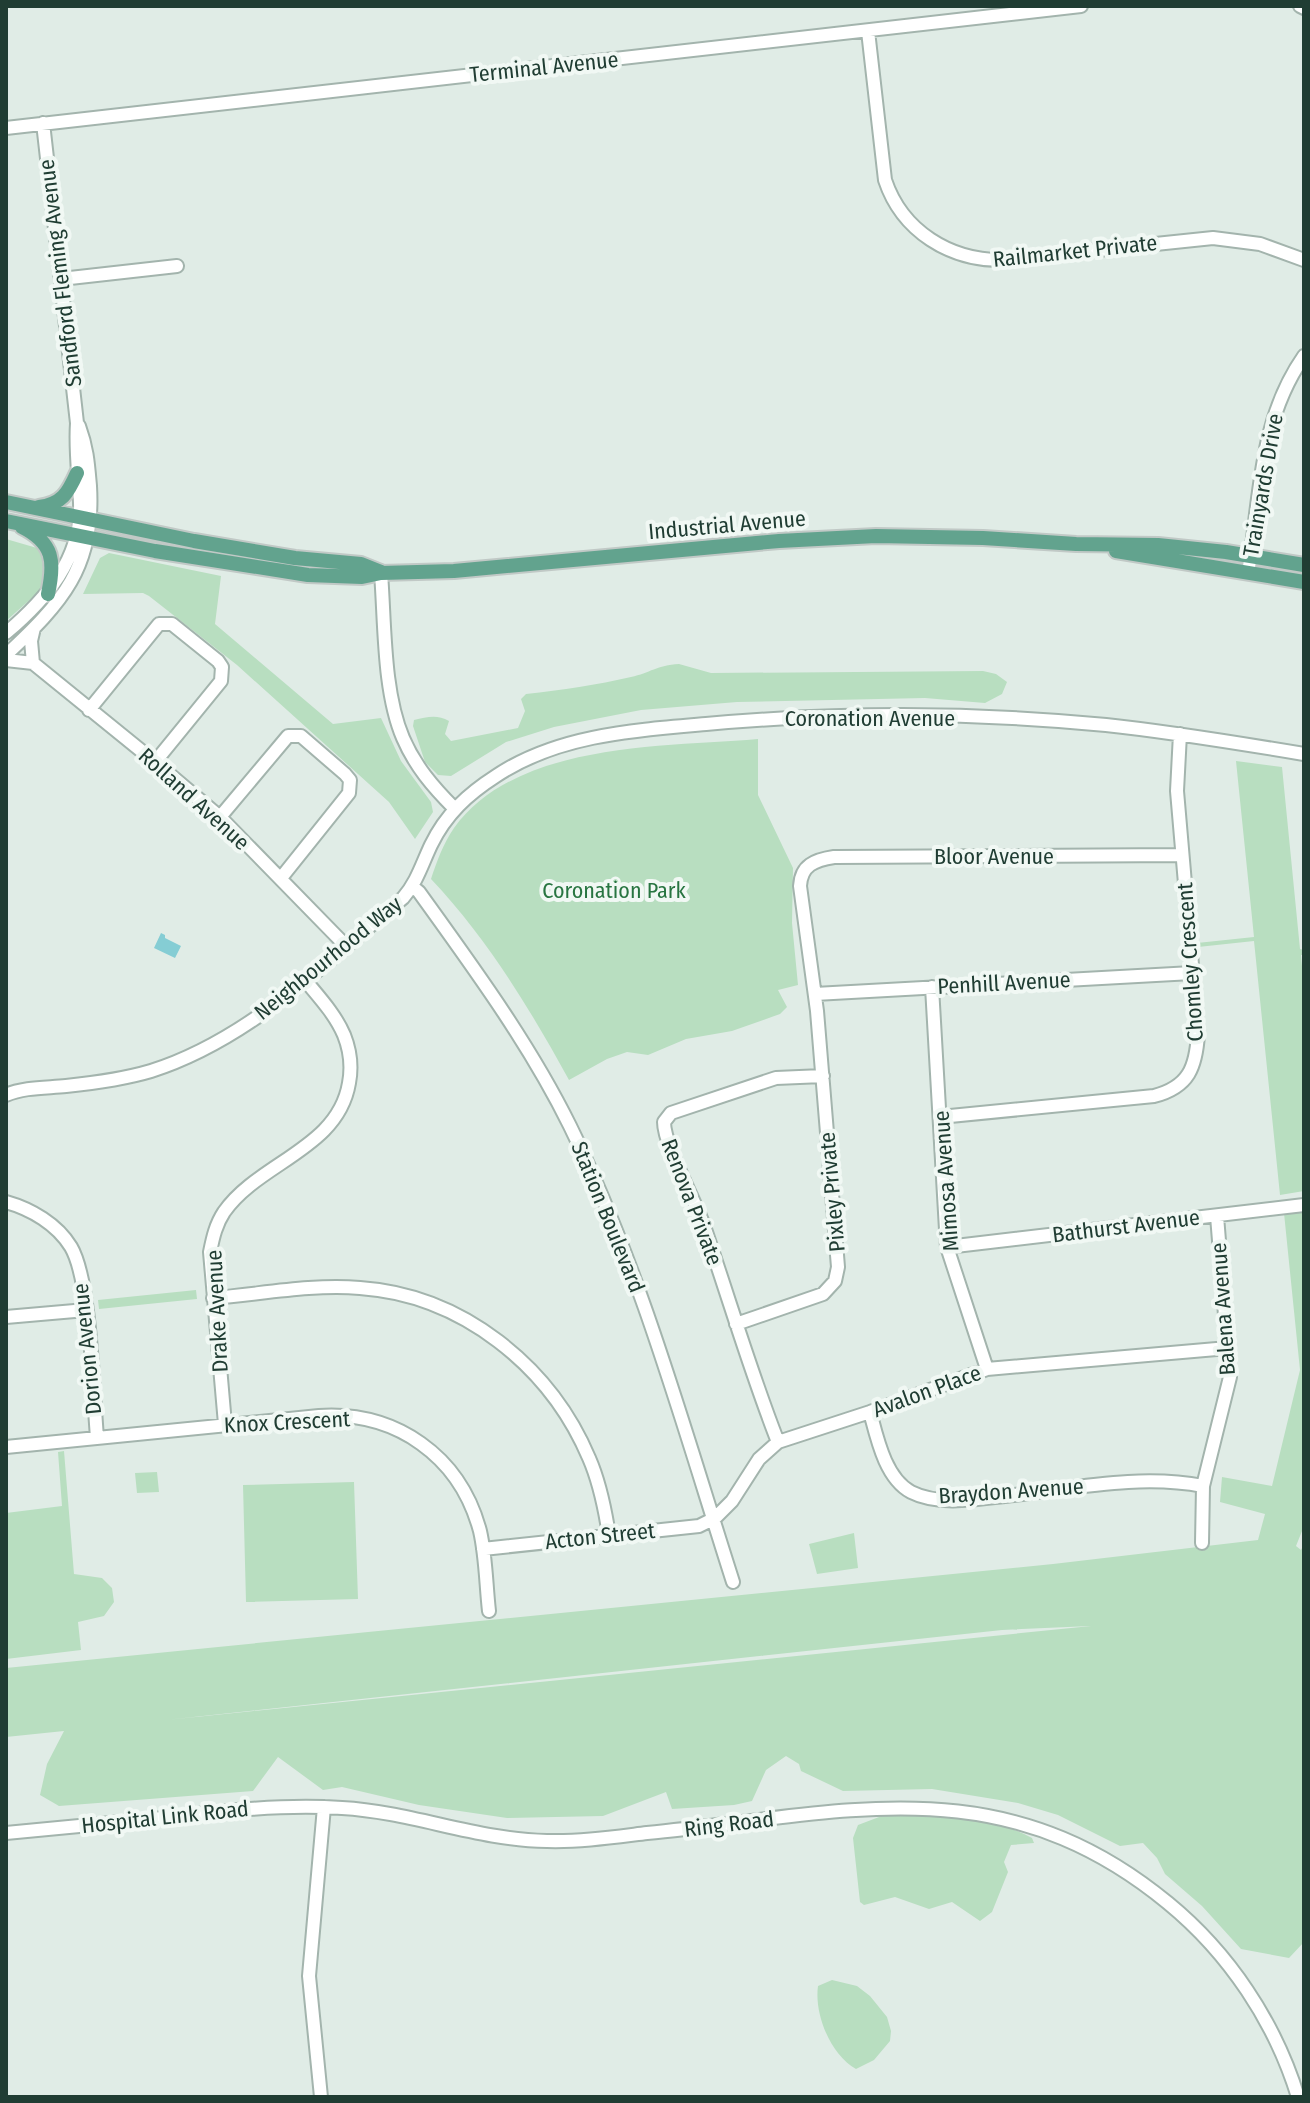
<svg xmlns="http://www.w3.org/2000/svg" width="1310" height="2103" viewBox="0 0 1310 2103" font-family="'Fira Sans Condensed',sans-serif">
	<rect width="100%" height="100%" fill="#e0ece6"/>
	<path fill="#b8dec0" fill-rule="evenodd" d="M6,539L37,548L48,568L42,589L6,621Z
		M109,553L221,576L215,624L333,724L381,718L401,761L431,802L433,812L415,839L389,802L237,665L149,596L143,593L83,594L100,558Z
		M679,664L711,673L983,671L996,674L1007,682L1002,694L985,703L925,698L737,702L641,710L554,727L506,742L451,776L438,775L425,762L413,726L414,720C427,717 437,714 449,721L445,734L451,741L518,728L525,711L521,699L526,694C562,690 597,685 631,677C650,673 657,665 679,664Z
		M758,739V795L793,868L792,923L798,985L778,990L787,1007L780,1014L732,1031L686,1039L648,1055L627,1052L607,1059L569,1080C530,1009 487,938 431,879C437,861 443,844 454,828C516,742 663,747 758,739Z
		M1236,761L1282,767L1300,949L1304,950V955H1301L1304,988V1191L1280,1195L1254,941L1198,947L1197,943L1254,937Z
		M1304,1212V1526L1296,1546L1301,1550L1304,1544V1942L1289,1958L1241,1949L1202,1906L1165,1874L1157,1858L1143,1843L1120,1846L1058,1815L1018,1803L932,1789L843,1791L801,1771L799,1764L786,1756L766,1770L752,1801L734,1805L672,1809L666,1792L603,1816L507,1818L419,1805L342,1787L323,1790L278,1757L253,1791L59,1806L40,1795L47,1764L64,1731L6,1737V1668L1053,1564L1258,1540L1265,1514L1220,1502L1222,1477L1272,1486L1300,1370L1284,1213ZM1091,1626L166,1720L1002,1630Z
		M196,1290L197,1299L99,1309L98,1300Z
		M64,1451L74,1574L102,1578L112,1588L114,1602L104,1616L78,1622L81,1650L6,1659V1513L62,1506L58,1452Z
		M157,1472L159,1492L137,1493L135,1473Z
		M354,1482L358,1599L246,1602L243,1485Z
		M854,1533L858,1568L817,1574L809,1544Z
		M887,1814C934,1814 989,1815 1032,1838L1034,1843L1011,1845L1004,1862L1008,1872L992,1912L980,1921L952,1902L929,1909L895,1897L864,1905L860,1902L853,1838L858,1825Z
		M832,1980L857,1986L870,1996L887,2017L891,2031L890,2041L874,2060L856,2069C831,2055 814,2015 818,1986Z"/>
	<path fill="#85cdd4" d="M161,933L165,935V938L181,946L175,958L154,948Z"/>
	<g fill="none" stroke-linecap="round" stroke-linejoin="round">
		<defs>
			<path id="minor" d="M1300,6L1304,8
				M868,31L885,180C902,231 950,261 1003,260L1213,238L1260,244L1304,260
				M6,128L1081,6
				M61,279L177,266
				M381,573C385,624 383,691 403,738C415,766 433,787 454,808
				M1248,573C1261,496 1258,422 1304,356
				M6,633C45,600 82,559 80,503C79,476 75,451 77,423L43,123
				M6,655C62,603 95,567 90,486C88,463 87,448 79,426
				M6,660L33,663L155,762L220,817L346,946
				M33,663L31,641L34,628
				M89,710L159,624H172L218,661L222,667L221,681L155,762
				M220,817L288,736H301L345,774L350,780L349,793L281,878
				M413,887L419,892C473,967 529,1043 570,1126C641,1271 684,1429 733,1582
				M932,987L947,1247L987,1369
				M815,994L1192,973
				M6,1095C24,1087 47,1088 66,1086C95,1083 124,1079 151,1071C249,1040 326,962 403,898C417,882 422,864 431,845C446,814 468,794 496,776C557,735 635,730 706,724C839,712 973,712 1106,725C1172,732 1238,743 1304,754
				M940,1117L1154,1096C1189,1087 1196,1067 1198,1034L1177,791L1180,734
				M6,1202C31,1209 57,1224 71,1247C91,1281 93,1393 97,1437
				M947,1247L1304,1205
				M213,1298C262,1294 311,1284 360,1288C462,1295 550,1366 589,1458C600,1483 605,1509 609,1535
				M6,1317L86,1310
				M736,1324L823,1294L835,1281L838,1267L817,1011L800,886C801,865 815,860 834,857L1182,855
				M870,1412C877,1438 885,1478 911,1492C940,1507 983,1498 1014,1495C1076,1488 1141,1474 1203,1486
				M225,1424L210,1252C213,1237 216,1224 224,1212C259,1162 338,1149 349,1083C352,1067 350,1050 344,1035C335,1014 319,997 305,980
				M778,1442C750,1371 729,1298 704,1226C695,1200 664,1145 664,1122L671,1113L776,1078L823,1076
				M6,1447L319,1416C396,1411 460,1456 480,1531C486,1557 486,1585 489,1611
				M1202,1543L1203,1486L1230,1377L1217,1216
				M483,1549L699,1526L715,1518L732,1501L759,1459L778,1442L870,1412L987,1369L1228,1348
				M6,1833C58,1828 111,1823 163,1818C223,1811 282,1804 342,1808C412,1812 477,1840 547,1841C580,1842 614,1837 647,1833C843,1814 999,1764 1168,1903C1229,1953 1275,2022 1298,2097
				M321,2097L309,1976L324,1807"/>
			<path id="major" d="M6,502L194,541L295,558L361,564L381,572
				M39,507C62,504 68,493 77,473
				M6,521L155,551L308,575L362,577L381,573L454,571L779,541L876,536L983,538L1076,544L1158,545L1226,552L1304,565
				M22,527C54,543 55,562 48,594
				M1116,551L1304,582"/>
		</defs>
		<use href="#minor" stroke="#a3b4ad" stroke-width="16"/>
		<use href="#major" stroke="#c1c9c6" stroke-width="18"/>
		<use href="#minor" stroke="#fff" stroke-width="12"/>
		<use href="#major" stroke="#62a38e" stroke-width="14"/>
	</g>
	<g text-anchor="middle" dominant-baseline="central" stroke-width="8" stroke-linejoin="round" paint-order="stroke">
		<g font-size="22" fill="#203d33" stroke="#f1f8f4">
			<text transform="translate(544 67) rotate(-6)">Terminal Avenue</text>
			<text transform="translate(1075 251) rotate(-6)">Railmarket Private</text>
			<text transform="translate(60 273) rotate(-97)">Sandford Fleming Avenue</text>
			<text transform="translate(1263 485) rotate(-80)">Trainyards Drive</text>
			<text transform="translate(727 525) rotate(-5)">Industrial Avenue</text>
			<text x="870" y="718">Coronation Avenue</text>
			<text transform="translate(194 799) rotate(42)">Rolland Avenue</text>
			<text x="994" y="856">Bloor Avenue</text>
			<text transform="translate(328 958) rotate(-39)">Neighbourhood Way</text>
			<text transform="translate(1190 962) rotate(-94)">Chomley Crescent</text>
			<text transform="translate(1004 983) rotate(-3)">Penhill Avenue</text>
			<text transform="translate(946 1181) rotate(-94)">Mimosa Avenue</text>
			<text transform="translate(832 1192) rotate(-95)">Pixley Private</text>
			<text transform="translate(692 1202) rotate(69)">Renova Private</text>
			<text transform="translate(608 1217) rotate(68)">Station Boulevard</text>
			<text transform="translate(1126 1226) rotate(-7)">Bathurst Avenue</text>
			<text transform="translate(1223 1309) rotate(-94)">Balena Avenue</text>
			<text transform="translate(217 1311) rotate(-93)">Drake Avenue</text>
			<text transform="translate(87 1349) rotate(-96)">Dorion Avenue</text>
			<text transform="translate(927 1391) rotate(-20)">Avalon Place</text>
			<text transform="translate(287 1422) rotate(-3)">Knox Crescent</text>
			<text transform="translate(1011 1491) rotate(-4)">Braydon Avenue</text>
			<text transform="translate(600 1536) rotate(-6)">Acton Street</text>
			<text transform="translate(165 1817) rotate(-6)">Hospital Link Road</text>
			<text transform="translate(729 1824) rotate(-7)">Ring Road</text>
		</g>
		<g font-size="22" fill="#287541" stroke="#f1f8f4">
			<text x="614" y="890">Coronation Park</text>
		</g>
	</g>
	<rect width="1310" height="2103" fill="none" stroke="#203d33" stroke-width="16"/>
</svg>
